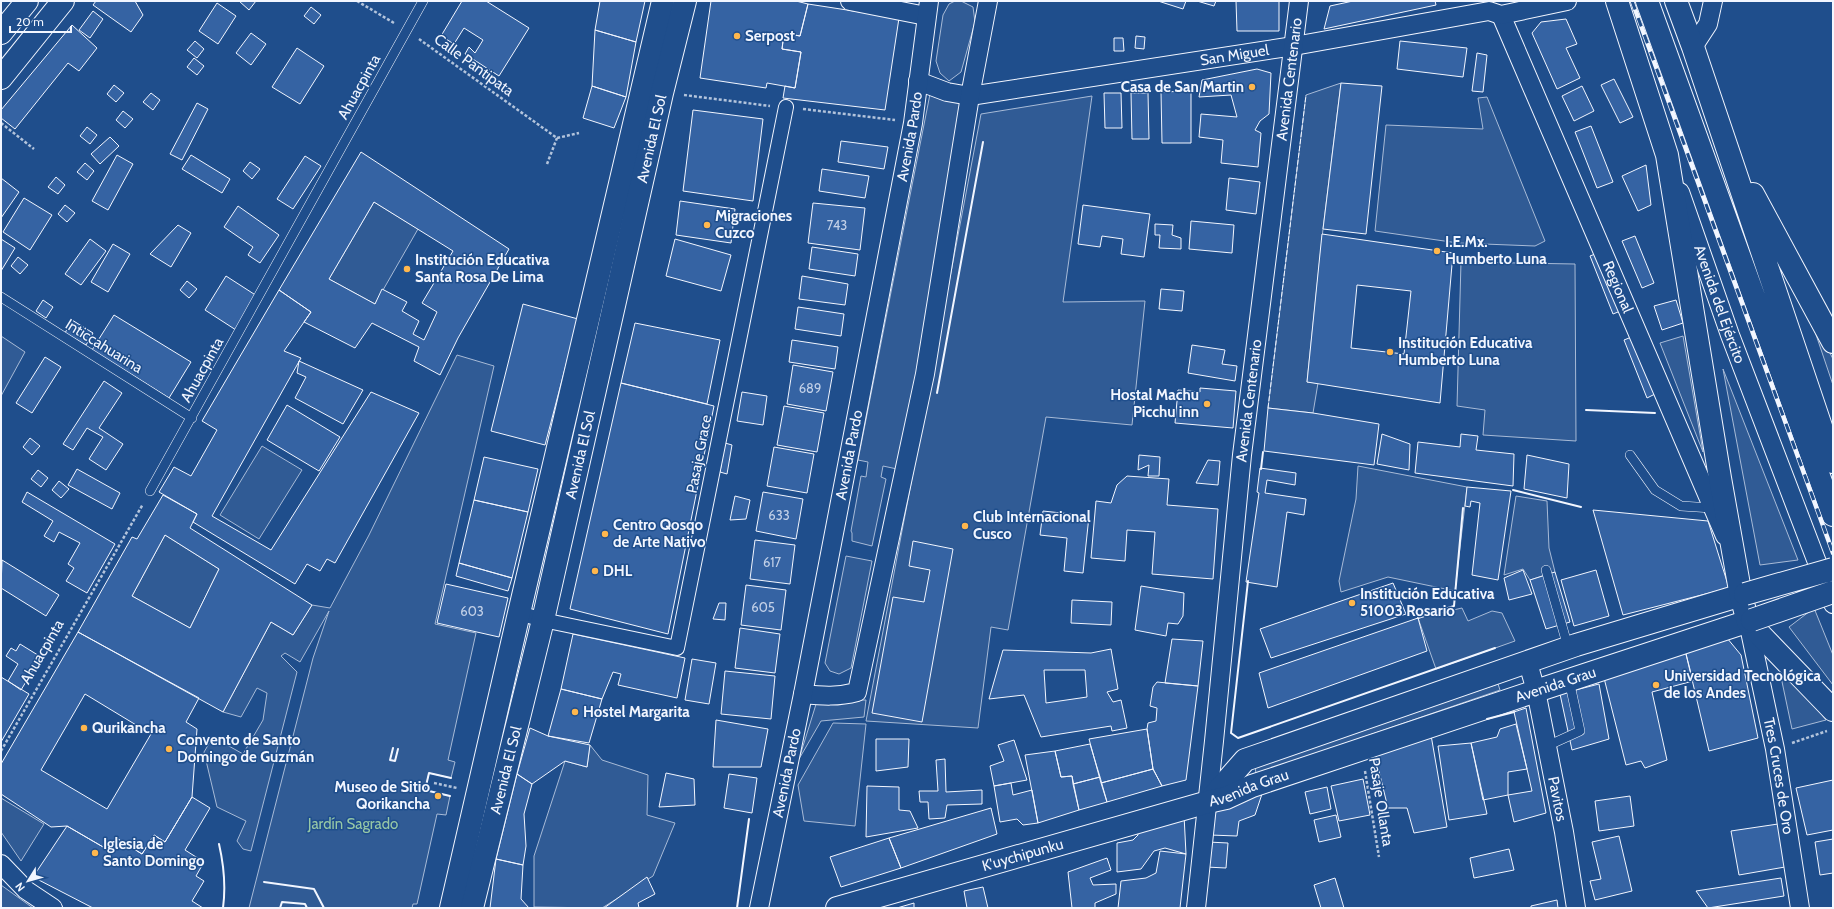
<svg xmlns="http://www.w3.org/2000/svg" width="1834" height="909" viewBox="0 0 1834 909" font-family="Cabin,sans-serif">
	<rect width="100%" height="100%" fill="#1f4e8c"/>
	<path fill="#305b95" stroke="#a8bbd7" d="M955,1H961L973,7L975,22L961,72L949,81L940,73L936,61L943,15L949,4Z
		M1341,83L1323,229L1307,382L1318,383L1313,413L1268,408L1306,95Z
		M948,93L960,105L959,130L914,387L897,469L883,466L881,477L886,479L872,546L852,541V533L851,531L861,476L866,477L868,462L858,460L930,94Z
		M1092,96L1063,302L1145,301L1132,425L1046,417L1008,630L991,627L978,728L866,721L981,114Z
		M1487,97L1545,241L1535,246L1458,243L1375,231L1386,125L1483,129L1478,98Z
		M374,202L418,229L375,304L329,279Z
		M1461,262L1575,264L1576,441L1483,435L1485,410L1457,406Z
		M1807,308L1833,359V385Z
		M1,336L25,352L1,396Z
		M1683,336L1703,452L1660,343Z
		M457,355L494,366L435,624L476,633L448,760L455,762L451,778L429,773L425,790L450,796L446,815L437,814L417,904H413L412,908H249L313,658L329,611L300,662L285,653L281,656L297,672L251,851L243,849L237,841L246,821L217,807L204,752L213,737L243,754L263,720L267,693L257,688L241,717L223,712L271,622L293,635L312,605L330,608L369,535Z
		M1723,369L1798,560L1760,565Z
		M262,446L302,470L259,539L220,515Z
		M1358,466L1467,487L1455,591L1388,577L1341,592L1339,581L1356,499Z
		M1516,496L1547,501L1549,548L1555,572L1530,580L1523,569L1504,575Z
		M165,535L219,569L190,628L132,596Z
		M846,556L872,561L851,668L839,674L830,671L825,663Z
		M1462,608L1468,621L1492,611L1502,613L1515,641L1436,669L1418,618Z
		M1814,608L1833,655V685L1789,627Z
		M1777,658L1826,720L1792,729Z
		M1498,684L1500,690L1256,774L1255,766Z
		M866,700L864,717L821,721L799,759L817,701Z
		M833,723L866,724L855,826L804,821L798,785Z
		M590,745L602,760L648,775L647,815L675,823L653,876L602,908L534,907V856L565,761L587,767Z
		M1,798L44,824L21,861L1,832Z
		M1,885L19,898L33,908H1Z"/>
	<path fill="#3563a3" stroke="#f2f6ff" fill-rule="evenodd" d="M96,1H135L143,15L131,32L93,5Z
		M239,1H256L249,10Z
		M462,1H486L529,28L499,76L465,54L469,47L475,53L483,40L464,28L454,44L441,36Z
		M600,1H645L636,42L595,30Z
		M711,1H796L808,4L800,36L784,33L782,49L801,52L795,88L767,83L766,88L700,78Z
		M1158,1H1186L1183,9Z
		M1197,1H1216L1214,6Z
		M1236,1H1279V31H1237Z
		M1353,1H1435L1436,5L1324,29L1330,6Z
		M217,3L236,16L218,44L199,31Z
		M808,4L899,18L885,110L783,98L785,86L795,88L801,52L782,49L784,33L800,36Z
		M311,7L321,15L314,24L304,16Z
		M93,11L103,19L90,38L79,30Z
		M1566,19L1577,44L1566,48L1580,78L1557,89L1532,33L1541,22Z
		M72,25L97,48L79,71L68,63L15,129L1,118V110Z
		M595,30L636,42L626,97L592,86Z
		M251,33L266,44L251,65L236,53Z
		M1136,36L1145,37L1144,49L1135,48Z
		M1114,38H1123L1124,51H1114Z
		M195,41L204,49L197,58L187,50Z
		M1400,41L1467,48L1463,77L1397,69Z
		M297,48L324,66L300,104L272,87Z
		M1477,53L1487,55L1483,92L1472,91Z
		M194,58L204,66L197,75L187,67Z
		M1257,69L1271,73L1269,114L1260,121L1255,130L1261,133L1258,167L1221,163L1223,140L1199,137L1201,114L1237,117L1231,95L1199,97L1202,80Z
		M1614,79L1633,117L1620,123L1601,85Z
		M1341,83L1382,86L1366,234L1323,229Z
		M114,85L124,93L116,102L107,94Z
		M592,86L626,97L614,128L583,118Z
		M1582,86L1594,111L1574,121L1562,96Z
		M1191,91V143H1162L1161,92Z
		M151,93L160,100L153,110L143,102Z
		M1104,93H1121L1122,128H1105Z
		M1131,93H1148L1149,139H1132Z
		M197,103L208,109L182,160L170,154Z
		M693,110L763,119L753,201L683,191Z
		M123,111L133,119L125,128L116,120Z
		M1591,126L1613,182L1597,188L1575,132Z
		M87,127L97,135L90,144L80,136Z
		M110,137L119,146L100,164L91,154Z
		M841,141L888,147L884,169L838,162Z
		M361,152L509,249L458,338L440,375L414,361L419,347L372,323L355,348L304,322L311,312L279,290ZM374,202L453,251L422,303L437,312L424,340L413,334L419,321L402,311L407,302L382,289L375,304L329,279Z
		M117,155L133,164L108,210L92,201Z
		M191,155L230,179L222,193L182,169Z
		M305,156L321,166L293,209L277,199Z
		M250,162L260,169L252,179L243,171Z
		M85,163L94,171L87,180L77,172Z
		M1646,165L1651,205L1638,211L1622,176Z
		M822,169L869,176L865,198L819,191Z
		M56,177L65,185L58,194L48,187Z
		M1,178L19,192L1,218Z
		M1229,178L1260,182L1256,214L1226,210Z
		M24,198L52,215L30,250L3,232Z
		M680,201L735,209L731,243L676,235Z
		M813,203L865,208L860,250L808,243Z
		M65,205L75,213L67,222L58,214Z
		M1083,205L1150,214L1144,257L1121,254L1123,239L1102,236L1100,247L1078,244Z
		M238,206L279,235L260,263L248,255L253,247L224,227Z
		M1191,221L1234,225L1232,253L1189,249Z
		M1155,224L1173,225L1172,235L1181,238V249L1159,248L1160,235H1155Z
		M178,225L191,233L171,267L150,254Z
		M1322,234L1453,253L1440,403L1307,382ZM1357,285L1411,291L1404,354L1351,348Z
		M1635,236L1654,283L1642,288L1622,241Z
		M1,239L15,248L1,271Z
		M90,239L106,251L81,285L65,274Z
		M675,239L731,255L721,291L666,276Z
		M113,244L130,254L108,292L91,282Z
		M812,247L858,254L855,276L809,269Z
		M1600,252L1623,310L1613,314L1590,256Z
		M18,257L28,265L20,274L11,266Z
		M226,276L257,296L236,330L205,310Z
		M802,276L848,284L845,305L799,299Z
		M187,281L197,289L189,298L180,290Z
		M1161,289L1184,291L1182,311L1159,309Z
		M279,290L311,312L284,351L301,358L212,516L271,550L371,392L419,413L335,563L327,559L320,571L307,564L295,584L193,522L197,514L159,492L174,467L191,476L217,430L202,421Z
		M43,300L53,307L46,318L36,311Z
		M1676,300L1683,323L1662,330L1654,306Z
		M523,304L578,319L545,445L491,431Z
		M798,307L844,314L841,336L795,329Z
		M114,315L191,362L169,398L92,350Z
		M72,320L93,333L86,345L65,333Z
		M635,323L720,340L707,404L621,383Z
		M1634,336L1657,393L1647,398L1624,340Z
		M792,340L838,347L835,369L789,362Z
		M1192,345L1225,350L1222,364L1237,366L1235,381L1188,373Z
		M45,357L61,367L32,413L16,403Z
		M299,361L363,390L343,424L295,398L306,377L297,373Z
		M793,365L833,372L826,411L787,404Z
		M104,381L122,393L99,428L123,444L106,470L89,459L103,437L87,428L73,450L63,444Z
		M621,383L714,406L668,634L570,609Z
		M1200,388L1236,391L1233,428L1175,423L1178,390L1200,392Z
		M742,392L767,396L763,425L737,421Z
		M287,405L340,437L319,471L267,440Z
		M784,406L824,413L817,452L777,445Z
		M1268,408L1313,413L1379,424L1374,465L1264,451Z
		M1382,434L1410,444L1409,470L1377,464Z
		M1461,434L1478,436L1476,450L1514,454L1513,486L1415,473L1418,442L1460,447Z
		M30,438L40,446L32,455L23,447Z
		M725,443L732,445L727,474L720,472Z
		M774,447L814,454L807,493L767,486Z
		M1139,455L1160,457L1159,476H1148L1149,465L1138,470Z
		M1527,455L1569,464L1567,498L1524,489Z
		M484,457L538,469L528,512L474,500Z
		M1208,460L1220,461L1218,485L1196,483Z
		M1260,468L1296,473L1295,485L1267,480L1265,493L1306,499L1304,515L1287,512L1277,587L1246,582L1259,493L1257,492Z
		M77,469L120,493L112,509L68,485Z
		M38,470L48,478L41,487L31,479Z
		M1127,476L1169,479L1167,505L1218,509L1213,579L1152,574L1155,532L1127,530L1125,561L1091,558L1096,501L1111,503L1117,485Z
		M59,481L69,489L61,498L52,490Z
		M1467,487L1511,491L1498,580L1472,575L1480,503L1471,501L1470,507L1465,506Z
		M27,492L115,544L87,593L66,581L74,568L68,564L80,543L59,532L54,542L44,536L53,521L22,502Z
		M763,492L803,499L796,539L756,531Z
		M163,495L197,514L190,528L312,605L293,635L271,622L223,712L78,632L132,537L137,539ZM165,535L219,569L190,628L132,596Z
		M735,496L750,500L746,519L730,520Z
		M474,500L528,512L512,578L459,563Z
		M1593,510L1708,521L1729,588L1623,615Z
		M1043,511L1089,516L1083,573L1064,571L1067,538L1040,535Z
		M755,540L795,545L790,584L750,579Z
		M913,541L953,549L922,722L872,713L893,597L924,602L930,570L909,566Z
		M2,560L59,595L46,616L1,588Z
		M459,563L512,578L508,591L456,576Z
		M1523,570L1532,594L1509,600L1504,578Z
		M1596,570L1609,616L1574,626L1561,580Z
		M1555,572L1570,622L1546,629L1530,580Z
		M1393,583L1406,614L1271,658L1260,629Z
		M446,584L508,598L499,637L437,623Z
		M746,585L786,590L781,630L741,625Z
		M1141,586L1184,593L1183,616L1178,624L1168,623L1166,636L1135,630Z
		M1072,600L1112,602L1111,625L1071,623Z
		M719,603H726L725,620L713,619Z
		M1418,618L1427,651L1268,708L1259,673Z
		M740,628L780,634L775,673L735,668Z
		M78,632L199,698L186,722L197,729L192,797L165,842L154,835L142,854L118,839L110,851L67,826L51,827L1,794V764ZM85,694L151,734L107,809L41,770Z
		M573,634L685,658L677,698L618,685L621,674L613,672L602,699L561,689Z
		M1727,638L1741,655L1758,738L1709,751L1685,650Z
		M1172,639L1203,641L1198,686L1165,683Z
		M20,644L41,657L21,690L8,681L18,664L6,656L11,648L16,651Z
		M1111,649L1118,689L1107,692L1113,702L1121,700L1127,728L1112,731L1111,726L1041,737L1024,695L989,699L1003,650L1091,653ZM1044,670H1085L1087,697L1046,703Z
		M1685,650L1693,681L1652,692L1667,760L1645,768L1641,761L1626,765L1604,678Z
		M692,659L716,663L709,704L685,700Z
		M725,671L775,676L771,719L721,714Z
		M1,677L29,694L1,742Z
		M1157,682L1198,686L1186,780L1162,786L1153,769L1147,729L1148,723L1156,721L1157,708L1150,706L1153,687Z
		M1599,684L1609,739L1572,750L1560,694Z
		M561,689L602,699L589,743L548,736Z
		M1526,708L1546,813L1514,822L1508,795L1532,791L1514,712Z
		M716,720L768,729L761,767H713Z
		M1516,724L1527,769L1508,772V795L1483,800L1471,743L1497,737L1500,729Z
		M530,728L548,736L590,745L587,767L565,761L532,784L517,774Z
		M1147,729L1153,769L1101,783L1089,739Z
		M1431,735L1447,827L1414,833L1407,808H1388L1374,751Z
		M876,739H909L908,767L876,771Z
		M1014,740L1027,780L994,786L990,766L1004,761L998,745Z
		M1471,743L1487,814L1449,820L1438,746Z
		M1090,744L1100,777L1073,784L1072,776L1061,777L1055,751Z
		M1055,751L1061,777L1072,776L1079,810L1038,823L1025,755Z
		M945,759L946,792L982,790V804L947,805L945,818L929,819L928,802H920L919,791H938L936,760Z
		M1153,769L1162,786L1107,802L1101,783Z
		M666,773L694,779L695,805L659,807Z
		M517,774L532,784L524,814L526,846L523,865L496,859Z
		M729,774L757,778L752,813L724,808Z
		M1100,777L1107,802L1079,810L1073,784Z
		M1363,779L1370,815L1339,821L1331,786Z
		M1833,780V830L1807,835L1796,788Z
		M1011,783L1013,795L1032,790L1038,823L1023,825L1017,819L1000,822L994,786Z
		M867,786L899,787V810L910,811L918,828L866,837Z
		M1327,787L1331,809L1310,814L1305,792Z
		M1262,794L1255,815L1239,821L1237,836L1210,835L1215,805Z
		M1630,796L1634,826L1599,831L1595,801Z
		M192,797L210,808L185,850L204,862L196,876L204,881L192,901L203,908H93L33,877L67,826L110,851L118,839L142,854L154,835L165,842Z
		M991,808L997,834L901,868L889,838Z
		M1184,815L1186,854L1165,848L1154,851L1141,869L1117,872V843L1133,840L1138,835L1137,824Z
		M1336,815L1341,837L1319,842L1314,820Z
		M1778,824L1785,867L1739,875L1731,831Z
		M1619,836L1632,891L1595,900L1590,881L1601,879L1592,842Z
		M889,838L901,868L841,887L830,857Z
		M1833,839V873L1820,875L1815,842Z
		M1208,842L1228,843L1226,868L1206,867Z
		M1509,849L1514,870L1474,878L1470,858Z
		M1160,851L1186,854L1180,908H1118L1121,881L1146,878L1156,873Z
		M1107,858L1111,870L1090,878L1093,885L1116,884V894L1095,903V908H1072L1068,872Z
		M496,859L523,865L521,899L529,908H490Z
		M647,877L655,894L638,903L639,908H604Z
		M1335,878L1344,908H1321L1314,885Z
		M1781,878L1784,896L1708,908L1696,891Z
		M983,887L988,908H967L964,891Z
		M1557,900L1558,908H1531V906Z
		M914,903V908H897Z"/>
	<g fill="none" stroke-linecap="round" stroke-linejoin="round">
		<defs>
			<path id="service" d="M1,297L192,418
				M1630,455L1655,490L1681,506L1712,508
				M150,491L423,1
				M1546,570L1568,647
				M1547,746L1580,731L1569,680"/>
			<path id="pedestrian" d="M519,613L543,620L677,648L786,107"/>
			<g id="minor">
				<path d="M850,1L926,16"/>
				<path id="s1" d="M1501,15L1725,536"/>
				<path d="M1693,47L1708,24L1713,1"/>
				<path id="s2" d="M918,81L947,92L970,96L1294,46L1489,11L1501,15L1567,1"/>
				<path id="s3" d="M1680,192L1730,335L1833,604"/>
				<path id="s4" d="M1748,622L1775,749L1800,908"/>
				<path id="s5" d="M1528,663L1536,691L1564,832L1576,908"/>
				<path d="M803,694C823,696 838,697 857,692L925,374L970,96L988,1"/>
				<path d="M1,864L26,890L53,908"/>
				<path id="s6" d="M759,908L803,694L913,123L929,1"/>
				<path id="s7" d="M1196,908L1214,741L1242,455L1299,1"/>
			</g>
			<g id="tertiary">
				<path d="M1748,622L1833,710"/>
				<path d="M1208,802L1245,760L1576,645L1745,594"/>
				<path d="M451,908L519,613L663,1"/>
				<path id="s8" d="M472,908L543,620L662,93L685,1"/>
				<path id="s9" d="M837,908L1208,802L1226,798L1252,786L1536,691L1752,620"/>
			</g>
			<path id="secondary" d="M1617,1L1667,155L1720,478L1741,596L1748,622"/>
			<path id="primary" d="M1647,1L1833,515
				M1676,1L1693,47L1833,462
				M1,33L27,1
				M1,78L63,1
				M1753,194L1833,342"/>
		</defs>
		<use href="#service" stroke="#f2f6ff" stroke-width="10"/>
		<use href="#pedestrian" stroke="#f2f6ff" stroke-width="16"/>
		<use href="#minor" stroke="#f2f6ff" stroke-width="20"/>
		<use href="#tertiary" stroke="#f2f6ff" stroke-width="24"/>
		<use href="#secondary" stroke="#f2f6ff" stroke-width="24"/>
		<use href="#primary" stroke="#f2f6ff" stroke-width="24"/>
		<path stroke="#b3c4dc" stroke-width="2.5" stroke-dasharray="3 2" stroke-linecap="butt" d="M357,1L394,23
			M419,39L557,138L579,133
			M684,95L770,106
			M803,109L895,120
			M1,123L34,149
			M547,164L557,138
			M1792,743L1827,731
			M1,751L143,504
			M1365,771L1379,857
			M434,783L457,788"/>
		<use href="#service" stroke="#1f4e8c" stroke-width="9"/>
		<use href="#pedestrian" stroke="#1f4e8c" stroke-width="14"/>
		<use href="#minor" stroke="#1f4e8c" stroke-width="18"/>
		<use href="#tertiary" stroke="#1f4e8c" stroke-width="22"/>
		<use href="#secondary" stroke="#1f4e8c" stroke-width="22"/>
		<use href="#primary" stroke="#1f4e8c" stroke-width="22"/>
		<defs>
			<path id="rail" d="M1632,1L1833,553"/>
		</defs>
		<use href="#rail" stroke="#f2f6ff" stroke-width="4.5"/>
		<use href="#rail" stroke="#1f4e8c" stroke-width="3" stroke-dasharray="9" stroke-linecap="butt"/>
		<defs>
			<path id="secondary-bridge" d="M1745,594L1833,569
				M1752,620L1833,592"/>
		</defs>
		<use href="#secondary-bridge" stroke="#f2f6ff" stroke-width="24" stroke-linecap="butt"/>
		<use href="#secondary-bridge" stroke="#1f4e8c" stroke-width="22"/>
		<path stroke="#f2f6ff" stroke-width="1" stroke-dasharray="5 2" stroke-linecap="butt" d="M1268,408L1306,95"/>
		<path stroke="#f2f6ff" stroke-width="2" d="M937,393L983,142
			M1586,410L1655,413
			M1261,469L1263,452
			M1513,490L1581,507
			M1248,581L1231,733L1238,738L1495,648
			M1418,618L1454,606L1463,508
			M1487,719L1514,712
			M393,748L390,760L395,761L398,749
			M450,796L425,790L429,773L451,778
			M219,844C224,866 226,886 223,908
			M264,882L314,889L324,908
			M280,908L282,902L305,904L307,908
			M737,908L749,819"/>
	</g>
	<g fill="#ffb74d" stroke="#1f4e8c" stroke-width="1.5">
		<circle cx="737" cy="36" r="4"/>
		<circle cx="1252" cy="87" r="4"/>
		<circle cx="707" cy="225" r="4"/>
		<circle cx="1437" cy="251" r="4"/>
		<circle cx="407" cy="269" r="4"/>
		<circle cx="1390" cy="352" r="4"/>
		<circle cx="1207" cy="404" r="4"/>
		<circle cx="965" cy="526" r="4"/>
		<circle cx="605" cy="534" r="4"/>
		<circle cx="595" cy="571" r="4"/>
		<circle cx="1352" cy="603" r="4"/>
		<circle cx="1656" cy="685" r="4"/>
		<circle cx="575" cy="712" r="4"/>
		<circle cx="84" cy="728" r="4"/>
		<circle cx="169" cy="749" r="4"/>
		<circle cx="438" cy="796" r="4"/>
		<circle cx="95" cy="853" r="4"/>
	</g>
	<g text-anchor="middle" dominant-baseline="central" stroke-width="3" stroke-linejoin="round" paint-order="stroke">
		<g font-size="13" fill="#c3d1e8">
			<text x="837" y="225">743</text>
			<text x="810" y="388">689</text>
			<text x="779" y="515">633</text>
			<text x="772" y="562">617</text>
			<text x="763" y="607">605</text>
			<text x="472" y="611">603</text>
		</g>
		<g font-size="15" font-weight="bold" fill="#f2f6ff" stroke="#1f4e8c" text-anchor="start">
			<text x="745" y="36">Serpost</text>
			<text x="1244" y="87" text-anchor="end">Casa de San Martin</text>
			<text x="715" y="216">Migraciones<tspan x="715" dy="17">Cuzco</tspan></text>
			<text x="1445" y="242">I.E.Mx.<tspan x="1445" dy="17">Humberto Luna</tspan></text>
			<text x="415" y="260">Institución Educativa<tspan x="415" dy="17">Santa Rosa De Lima</tspan></text>
			<text x="1398" y="343">Institución Educativa<tspan x="1398" dy="17">Humberto Luna</tspan></text>
			<text x="1199" y="395" text-anchor="end">Hostal Machu<tspan x="1199" dy="17">Picchu inn</tspan></text>
			<text x="973" y="517">Club Internacional<tspan x="973" dy="17">Cusco</tspan></text>
			<text x="613" y="525">Centro Qosqo<tspan x="613" dy="17">de Arte Nativo</tspan></text>
			<text x="603" y="571">DHL</text>
			<text x="1360" y="594">Institución Educativa<tspan x="1360" dy="17">51003 Rosario</tspan></text>
			<text x="1664" y="676">Universidad Tecnológica<tspan x="1664" dy="17">de los Andes</tspan></text>
			<text x="583" y="712">Hostel Margarita</text>
			<text x="92" y="728">Qurikancha</text>
			<text x="177" y="740">Convento de Santo<tspan x="177" dy="17">Domingo de Guzmán</tspan></text>
			<text x="430" y="787" text-anchor="end">Museo de Sitio<tspan x="430" dy="17">Qorikancha</tspan></text>
			<text x="103" y="844">Iglesia de<tspan x="103" dy="17">Santo Domingo</tspan></text>
		</g>
		<g font-size="15" fill="#f2f6ff" stroke="#1f4e8c">
			<text stroke="none"><textPath href="#s2" startOffset="322">San Miguel</textPath></text>
			<text transform="translate(474 65) rotate(36)">Calle Pantipata</text>
			<text stroke="none"><textPath href="#s7" startOffset="834">Avenida Centenario</textPath></text>
			<text transform="translate(359 87) rotate(-61)">Ahuacpinta</text>
			<text stroke="none"><textPath href="#s6" startOffset="786">Avenida Pardo</textPath></text>
			<text stroke="none"><textPath href="#s8" startOffset="790">Avenida El Sol</textPath></text>
			<text stroke="none"><textPath href="#s1" startOffset="296">Regional</textPath></text>
			<text stroke="none"><textPath href="#s3" startOffset="119">Avenida del Ejército</textPath></text>
			<text transform="translate(104 346) rotate(32)">Inticcahuarina</text>
			<text transform="translate(202 370) rotate(-61)">Ahuacpinta</text>
			<text stroke="none"><textPath href="#s7" startOffset="510">Avenida Centenario</textPath></text>
			<text transform="translate(699 454) rotate(-79)">Pasaje Grace</text>
			<text stroke="none"><textPath href="#s8" startOffset="466">Avenida El Sol</textPath></text>
			<text stroke="none"><textPath href="#s6" startOffset="462">Avenida Pardo</textPath></text>
			<text transform="translate(42 652) rotate(-60)">Ahuacpinta</text>
			<text stroke="none"><textPath href="#s9" startOffset="753">Avenida Grau</textPath></text>
			<text stroke="none"><textPath href="#s8" startOffset="142">Avenida El Sol</textPath></text>
			<text stroke="none"><textPath href="#s6" startOffset="138">Avenida Pardo</textPath></text>
			<text stroke="none"><textPath href="#s4" startOffset="157">Tres Cruces de Oro</textPath></text>
			<text stroke="none"><textPath href="#s9" startOffset="429">Avenida Grau</textPath></text>
			<text stroke="none"><textPath href="#s5" startOffset="139">Pavitos</textPath></text>
			<text transform="translate(1381 802) rotate(81)">Pasaje Ollanta</text>
			<text stroke="none"><textPath href="#s9" startOffset="193">K'uychipunku</textPath></text>
		</g>
		<g font-size="15" fill="#97c8a6" stroke="#1f4e8c">
			<text x="353" y="824">Jardín Sagrado</text>
		</g>
	</g>
	<rect width="1834" height="909" fill="none" stroke="#f2f6ff" stroke-width="4"/>
	<g transform="translate(28 881) rotate(233)" stroke="#1f4e8c" stroke-width="3" paint-order="stroke">
	<path d="M0-3L7 15L0 10L-7 15Z" fill="#f2f6ff"/>
	<text y="-6" font-size="11" font-weight="bold" text-anchor="middle" fill="#f2f6ff">N</text>
	</g>
	<path d="M10 26v6h61v-6" fill="none" stroke="#f2f6ff" stroke-width="2"/>
	<text x="16" y="26" font-size="12" fill="#f2f6ff" stroke="#1f4e8c" stroke-width="3" paint-order="stroke">20 m</text>
</svg>
